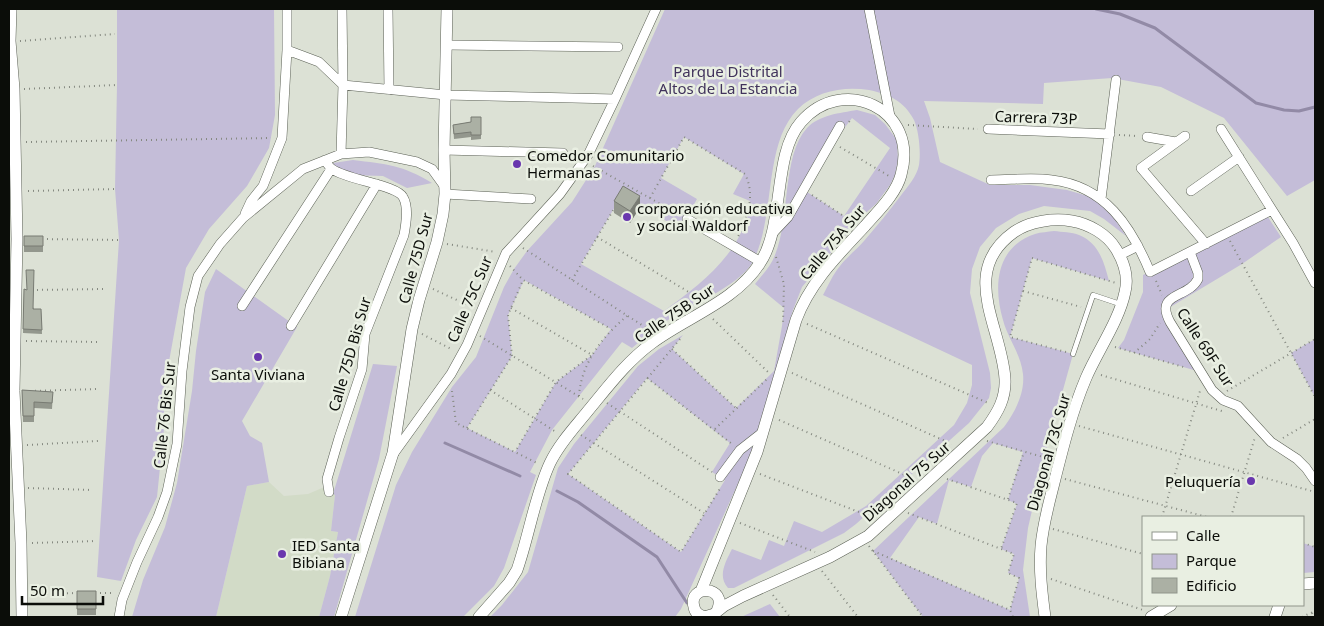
<svg xmlns="http://www.w3.org/2000/svg" width="1324" height="626" viewBox="0 0 1324 626" font-family="'Noto Sans',sans-serif">
	<rect width="100%" height="100%" fill="#dce1d5"/>
	<path fill="#d2dbc7" d="M269,482L284,496L308,494L322,488L335,495L331,531L338,532L330,576L319,617H216L247,486Z"/>
	<path fill="#c4bdd8" fill-rule="evenodd" d="M117,9H274L275,115L269,148L247,186L209,229L186,268L164,389V428L157,497L136,540L121,581L97,577L119,240L115,189L117,85Z
		M665,9H1315V180L1287,196L1224,118L1161,87L1112,78L1044,83L1043,104L924,101L930,118L940,162L990,185H1030L1067,190L1091,197L1112,215L1126,236L1104,219L1090,211L1044,206L1019,214L996,228L980,247L972,269L970,293L990,373L991,388L989,398L969,423L856,524L844,533L734,588H728C717,576 726,561 732,549L761,560L769,540L784,546L794,521L822,532L866,506L954,425L967,403L972,385V365L823,295C828,286 833,274 840,266C847,257 856,250 864,241C877,226 890,210 902,194C908,186 917,176 919,165C921,153 919,131 914,120C904,101 889,94 869,90C844,86 816,91 798,109C762,145 777,217 752,263C739,286 688,306 665,322C653,330 643,339 632,348L622,342L552,430L530,472L536,475L504,568L494,586L463,617H355L396,485L412,452L452,387L476,357L504,287L514,269L527,251L572,202L595,166ZM684,137L744,174L733,194L750,201C745,251 701,284 664,311L581,264L622,195L680,229L697,199L661,178ZM524,280L611,329L592,355L556,382L515,452L467,428L512,356L508,315Z
		M857,110L875,115L885,124L897,140L898,160L895,175L890,185L876,204L861,217L802,287L793,310L785,338L781,364L751,455L681,609L675,617H490L502,605L528,572L558,468L574,444L638,366L659,349L683,335L672,349L736,408L774,371L782,326L784,308L755,284C762,275 771,266 775,255C790,220 782,155 807,128C819,115 840,113 857,110ZM852,118L890,148L844,216L807,192L833,143ZM647,378L730,443L712,472L725,480L681,552L568,474Z
		M353,160C386,164 403,165 432,183L407,188L383,176L351,175L341,173L333,163Z
		M1266,214L1281,237L1242,264L1162,312L1197,371L1118,348L1124,340L1143,292V275Z
		M1054,231C1062,232 1072,232 1079,235C1099,243 1104,262 1109,281L1032,258L1010,337L1073,354L1044,458L1028,528L1023,570L1030,617H923L873,551L1004,427C1015,412 1025,393 1023,374C1021,354 1008,339 1003,320C993,286 996,247 1035,234C1041,232 1048,232 1054,231ZM993,443L1023,452L1008,500L1017,504L1001,549L1014,554L1008,573L1019,578L1010,610L890,558L919,517L937,524L949,480L971,487L982,456Z
		M216,269L297,327L242,421L250,436L262,443L269,482L247,486L216,617H132L143,580L165,527L177,483L192,391L196,351L205,292Z
		M1315,339V397L1291,353Z
		M373,364L397,366L379,459L334,617H319L330,576L338,532L331,531L335,495L333,494Z
		M1303,543L1315,547V572L1303,573Z
		M770,604L780,617H741Z"/>
	<g fill="none" stroke-linecap="round" stroke-linejoin="round">
		<path stroke="#928aa6" stroke-width="3" d="M1096,9L1120,14L1155,28L1256,103L1284,110L1299,111L1315,107
			M445,443L520,476
			M557,491L578,502L657,557L687,603"/>
		<defs>
			<path id="service" d="M1073,354L1093,295L1120,304"/>
			<path id="minor" d="M388,9L389,90
				M869,9L890,116
				M447,45L618,47
				M287,50L319,62L343,85L446,95L615,99
				M988,129L1110,134
				M1221,129L1293,243L1315,283
				M1185,136L1141,168L1206,244
				M1147,137L1176,142
				M444,150L563,153
				M341,154L343,85L342,9
				M325,160C327,163 329,167 332,169C347,180 397,185 403,197C409,207 406,224 404,235L365,334L362,369L339,438L327,479L329,492
				M991,180C1011,180 1032,177 1052,180C1105,186 1131,226 1150,272L1272,210
				M1191,191L1239,157
				M445,194L531,199
				M1101,199L1116,80
				M245,214L251,201L263,186L282,138L287,50V9
				M687,219L761,262
				M772,234L788,217L840,126
				M1190,252L1198,273V279C1188,299 1154,292 1170,322L1212,390L1223,400L1238,406L1271,442L1297,459L1306,468L1315,481
				M1120,255L1138,246
				M242,306L331,169
				M291,326L377,184
				M394,453L451,374L467,345L506,253L560,194L588,155L615,99L656,9
				M720,477L740,450L763,432
				M119,617L122,600L137,562L158,517L167,492L177,444L182,371L190,307L198,276L220,244L243,218L303,169L341,154L369,152L417,162L432,169L445,187"/>
			<path id="tertiary" d="M11,9L10,41L14,89L17,239L14,391L21,543L22,617
				M1303,584L1315,583
				M341,617L393,453L412,329L419,300L437,242L443,214L445,194L444,150L447,9
				M479,617L509,583L517,570C529,536 535,495 550,463C559,444 574,428 587,412C607,388 626,362 652,343C687,317 736,301 760,263C785,226 772,155 801,122C842,74 920,108 901,175C896,194 878,211 865,226C839,254 810,282 796,320L757,452L701,591
				M705,617L714,614L724,606L743,596L830,557L868,536L987,427C998,412 1006,398 1005,379C1002,327 958,272 1014,232C1030,221 1054,218 1072,221C1089,224 1107,234 1116,249C1124,262 1129,276 1125,292C1119,321 1098,350 1086,378C1072,411 1063,447 1054,483C1049,503 1043,524 1041,546C1039,570 1042,594 1045,617
				M706,617C700,616 695,613 694,607C687,584 729,585 717,611
				M1151,617L1171,605
				M1275,617L1279,605"/>
		</defs>
		<use href="#service" stroke="#5b6055" stroke-width="5.5"/>
		<use href="#minor" stroke="#5b6055" stroke-width="10"/>
		<use href="#tertiary" stroke="#5b6055" stroke-width="12"/>
		<path stroke="#858980" stroke-width="2" stroke-dasharray="1 4" stroke-linecap="butt" d="M20,41L115,34
			M24,89L117,85
			M849,122L852,118
			M908,125L978,129
			M1119,135L1137,136
			M26,142L271,138
			M840,147L889,176
			M593,166L678,214
			M28,191L115,189
			M812,195L854,223
			M650,198L684,137L745,174C756,196 747,217 738,237
			M597,237L702,300
			M42,239L119,240
			M1230,241L1315,397
			M447,244L496,252
			M523,248L651,331
			M776,257L784,284L783,324
			M510,266L523,280L611,329
			M572,280L615,207
			M1156,281L1162,295
			M433,289L474,308
			M32,290L105,289
			M1023,291L1081,307
			M511,308L592,355L556,382L515,452
			M713,319L769,373
			M807,324L988,403
			M422,334L453,350
			M480,336L583,399
			M680,339L568,474L681,552L721,487
			M26,341L100,342
			M1115,347L1187,368
			M672,349L736,408
			M1066,352L1010,337L1032,258L1116,283
			M1134,353L1150,339L1160,323
			M792,373L952,444
			M1101,375L1225,412
			M647,378L732,444
			M490,390L556,432
			M30,391L98,389
			M452,391L456,423L539,464
			M1227,391L1315,339
			M579,396C581,363 603,336 627,316
			M607,403L712,472
			M779,420L914,479
			M1079,426L1315,492
			M467,428L512,356L508,315L523,280
			M715,429L767,379
			M581,435L704,513
			M1283,438L1315,419
			M987,441L1050,459
			M27,445L98,441
			M760,474L872,517
			M947,479L1017,503L1001,549
			M1065,479L1207,517
			M28,488L93,490
			M1008,499L1024,452
			M908,513L1014,554L1008,573L1019,578L1010,610L1013,617
			M1162,517L1200,391
			M1231,517L1255,437
			M740,523L815,552
			M1053,529L1143,554
			M32,543L97,541
			M1303,543L1315,547
			M869,546L923,617
			M873,551L1010,610
			M822,571L858,617
			M1051,579L1143,610
			M95,593H115
			M32,594L78,593
			M773,595L790,617
			M1312,613L1314,617
			M1302,617L1315,611"/>
		<use href="#service" stroke="#fff" stroke-width="4.5"/>
		<use href="#minor" stroke="#fff" stroke-width="9"/>
		<use href="#tertiary" stroke="#fff" stroke-width="11"/>
	</g>
	<path fill="#93978d" d="M481,117V139L471,140V137L454,139L453,125L471,122Z
		M614,201L640,207L630,223L614,213Z
		M24,236H43V252H24Z
		M24,289L34,309H41L42,334L23,333Z
		M22,390L53,392L52,409L34,408V422H23Z
		M77,591H96V615H77Z"/>
	<path fill="#787b73" d="M640,196V207L630,223V211Z"/>
	<path fill="#abb0a4" stroke="#787b73" d="M471,117H481V135H471V132L454,134L453,125L471,122Z
		M623,186L640,196L630,211L614,201Z
		M24,236H43V246H24Z
		M26,270H34L33,309H41L42,330L23,329L24,289L27,290Z
		M22,390L53,392L52,403L34,402V416H23Z
		M77,591H96V609H77Z"/>
	<g fill="#6937ae" stroke="#e9efe2" stroke-width="2">
		<circle cx="517" cy="164" r="5"/>
		<circle cx="627" cy="217" r="5"/>
		<circle cx="258" cy="357" r="5"/>
		<circle cx="1251" cy="481" r="5"/>
		<circle cx="282" cy="554" r="5"/>
	</g>
	<g text-anchor="middle" dominant-baseline="central" stroke-width="5" stroke-linejoin="round" paint-order="stroke">
		<g font-size="15" fill="#41335c" stroke="#e9efe2">
			<text x="728" y="71">Parque Distrital<tspan x="728" dy="17">Altos de La Estancia</tspan></text>
		</g>
		<g font-size="15" fill="#0b0d09" stroke="#e9efe2">
			<text transform="translate(1036 117) rotate(2)">Carrera 73P</text>
			<text transform="translate(832 242) rotate(-50)">Calle 75A Sur</text>
			<text transform="translate(415 258) rotate(-75)">Calle 75D Sur</text>
			<text transform="translate(469 299) rotate(-67)">Calle 75C Sur</text>
			<text transform="translate(674 313) rotate(-34)">Calle 75B Sur</text>
			<text transform="translate(1206 347) rotate(57)">Calle 69F Sur</text>
			<text transform="translate(349 354) rotate(-74)">Calle 75D Bis Sur</text>
			<text transform="translate(164 415) rotate(-84)">Calle 76 Bis Sur</text>
			<text transform="translate(1048 452) rotate(-74)">Diagonal 73C Sur</text>
			<text transform="translate(906 481) rotate(-42)">Diagonal 75 Sur</text>
		</g>
		<g font-size="15" fill="#0b0d09" stroke="#e9efe2" text-anchor="start">
			<text x="527" y="155">Comedor Comunitario<tspan x="527" dy="17">Hermanas</tspan></text>
			<text x="637" y="208">corporación educativa<tspan x="637" dy="17">y social Waldorf</tspan></text>
			<text x="258" y="374" text-anchor="middle">Santa Viviana</text>
			<text x="1241" y="481" text-anchor="end">Peluquería</text>
			<text x="292" y="545">IED Santa<tspan x="292" dy="17">Bibiana</tspan></text>
		</g>
	</g>
	<rect width="1324" height="626" fill="none" stroke="#0b0d09" stroke-width="20"/>
	<rect x="1142" y="516" width="162" height="90" fill="#e9efe2" stroke="#90958b"/>
	<rect x="1152" y="532" width="25" height="8" fill="#ffffff" stroke="#90958b"/>
	<text x="1186" y="541" font-size="15" fill="#0b0d09">Calle</text>
	<rect x="1152" y="554" width="25" height="15" fill="#c4bdd8" stroke="#90958b"/>
	<text x="1186" y="566" font-size="15" fill="#0b0d09">Parque</text>
	<rect x="1152" y="578" width="25" height="15" fill="#abb0a4" stroke="#90958b"/>
	<text x="1186" y="591" font-size="15" fill="#0b0d09">Edificio</text>
	<path d="M22 596v8h81v-8" fill="none" stroke="#0b0d09" stroke-width="2.5"/>
	<text x="30" y="596" font-size="15" fill="#0b0d09" stroke="#e9efe2" stroke-width="4" paint-order="stroke">50 m</text>
</svg>
